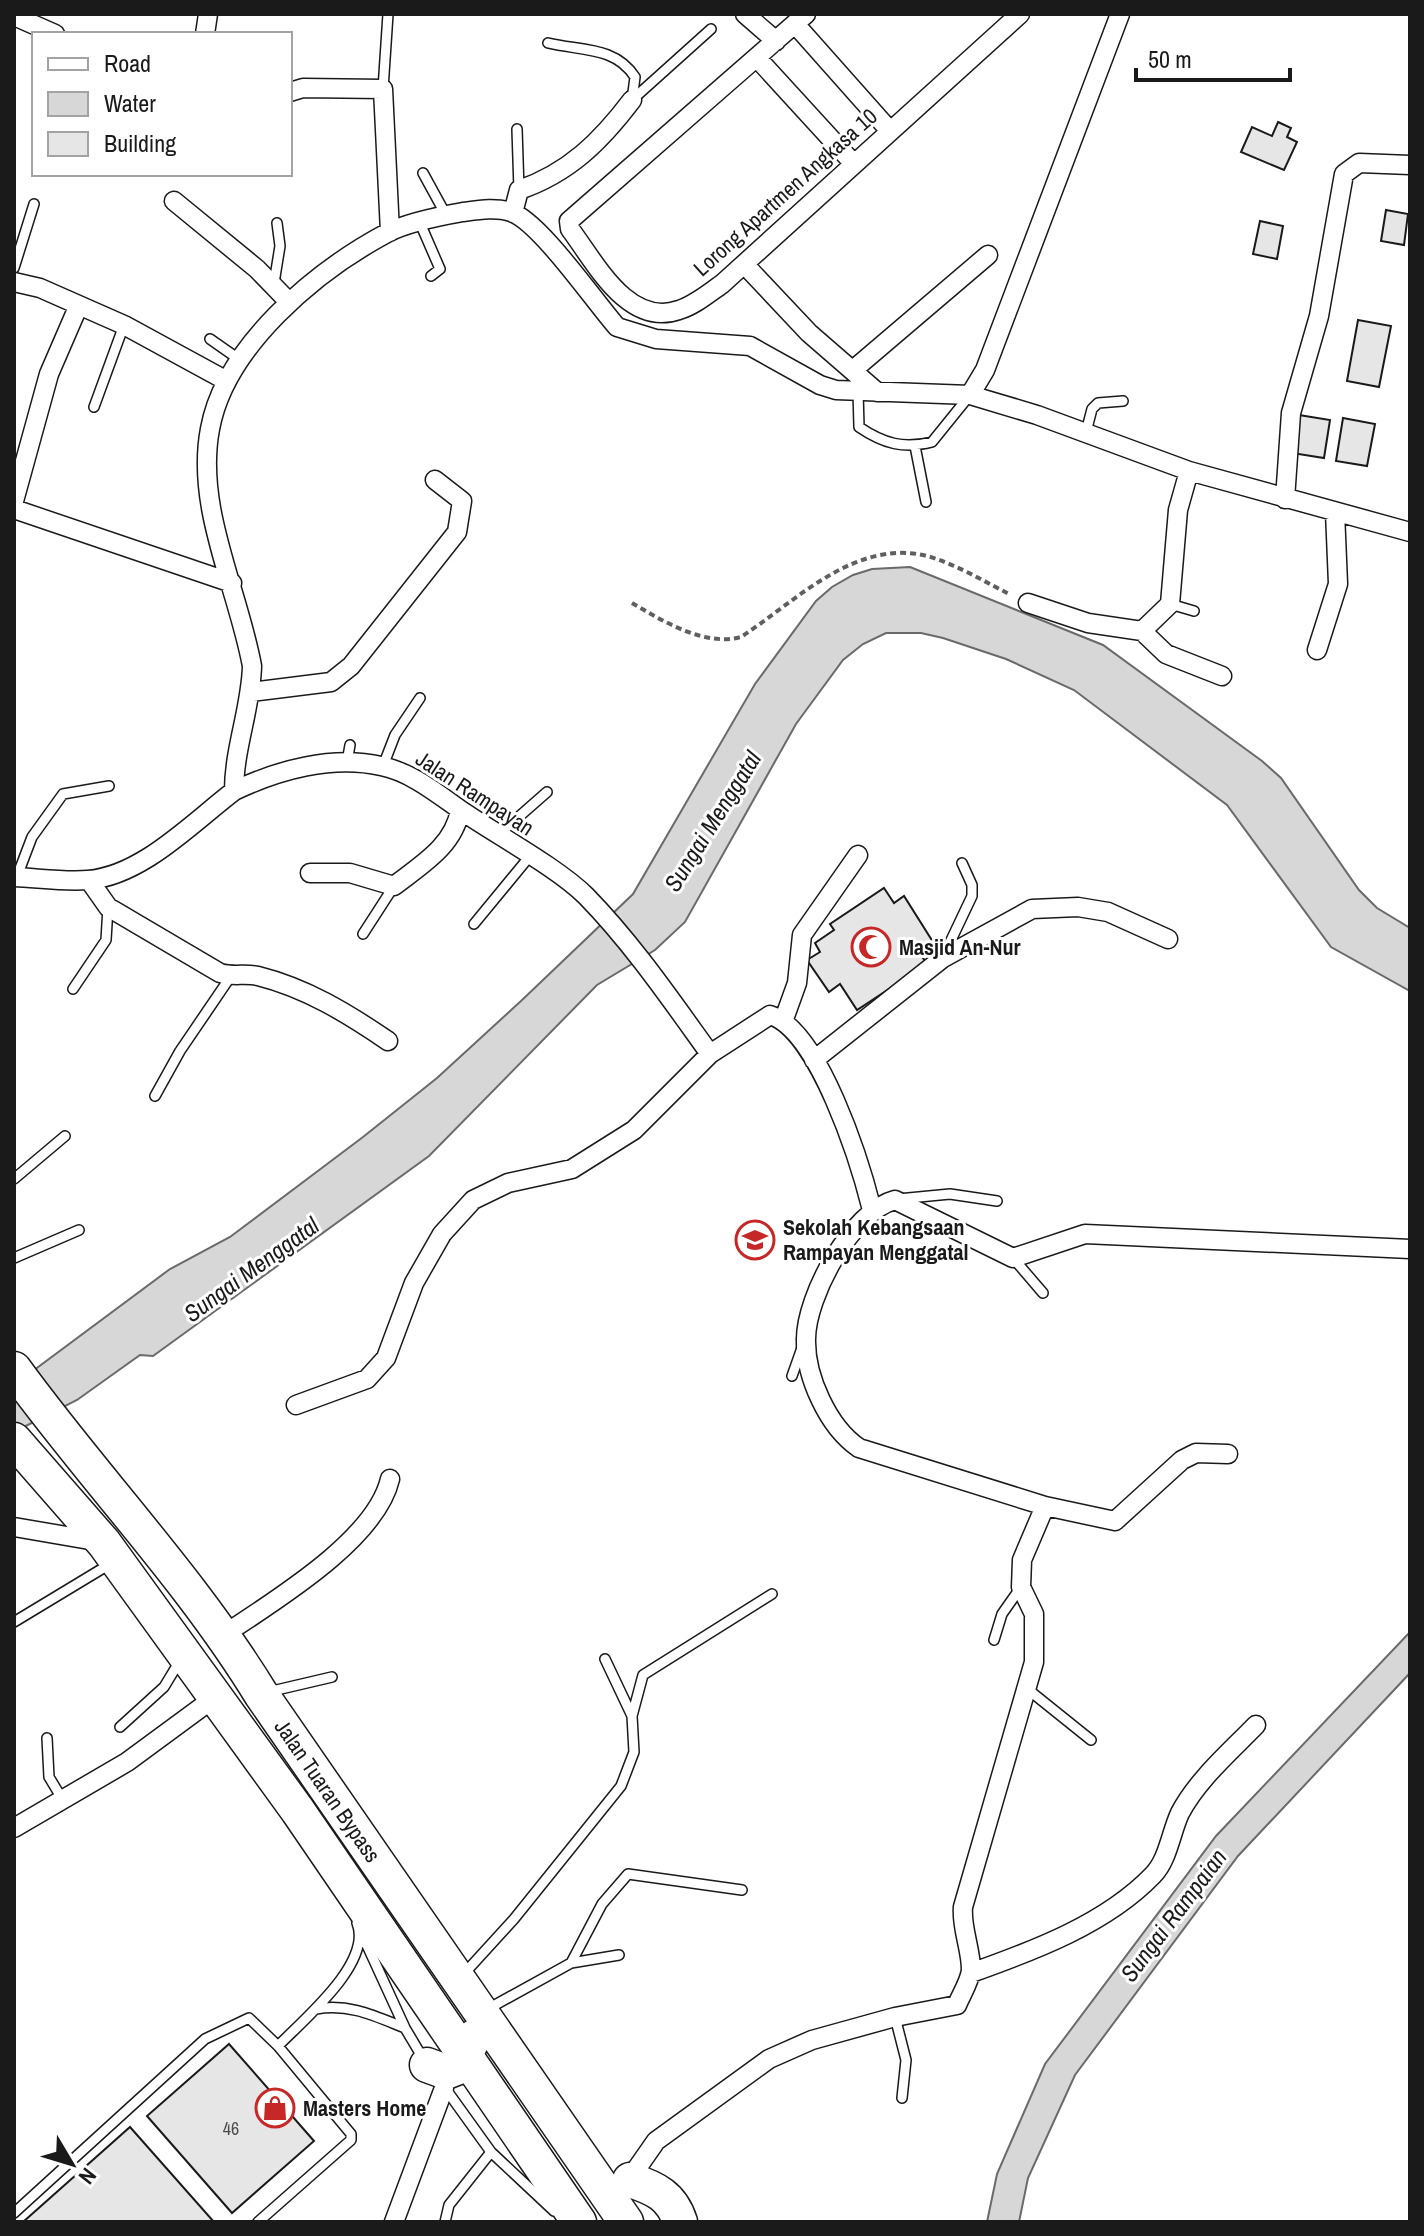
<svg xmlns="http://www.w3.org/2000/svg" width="1424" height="2236" viewBox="0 0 1424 2236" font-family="'Archivo Narrow',sans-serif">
	<rect width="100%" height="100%" fill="#fff"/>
	<path fill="#d7d7d7" stroke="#6a6a6a" stroke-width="2" d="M910,567L1103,645L1262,761L1281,778L1359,890L1377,908L1410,928V991L1331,947L1227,805L1074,690L1006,659L943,638L921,633H886L863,644L843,660L796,724L685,922L655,950L597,985L429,1156L153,1356L140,1355L77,1400L14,1432V1385L170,1269L230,1237L363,1137L437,1078L521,1001L633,894L755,684L816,601L832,587L853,575L872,569Z
		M1410,1632V1673L1238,1856L1075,2075L1028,2178L1019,2222H987L997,2174L1045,2064L1216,1836Z"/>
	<path fill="#e6e6e6" stroke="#1a1a1a" stroke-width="2" d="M1278,122L1291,128L1287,137L1297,142L1284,170L1241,152L1252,127L1272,136Z
		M1386,210L1408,214L1404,245L1381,241Z
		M1260,221L1283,226L1277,259L1253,254Z
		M1358,320L1391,326L1379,387L1347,381Z
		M1299,415L1330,420L1324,458L1292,453Z
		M1343,418L1375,424L1367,466L1336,461Z
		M884,888L894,903L904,896L933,942L919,952L927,964L857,1010L840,984L829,992L807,960L820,952L815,943L834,930L830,924Z
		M229,2044L314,2141L232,2213L147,2116Z
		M130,2127L214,2222H23Z"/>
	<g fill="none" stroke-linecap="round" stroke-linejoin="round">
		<defs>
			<path id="lane" d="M548,43C581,51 615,46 635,77L632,100
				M383,89L388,14
				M632,100L711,29
				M517,129L519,190
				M423,173L446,215
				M420,223L440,269L431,276
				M14,268L34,204
				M274,283L280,246L277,223
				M210,339L240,360
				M858,391L859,427C884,444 904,449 932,442L970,395
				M94,407L124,325
				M1086,432L1092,409L1098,403L1123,401
				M915,446L926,502
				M1170,604L1194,611
				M347,762L350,745
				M383,766L395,735L420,698
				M498,835L547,792
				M16,879L32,837L63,794L109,786
				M474,924L530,856
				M363,934L394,886
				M944,955L972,896V885L962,863
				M73,989L106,940L108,907
				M155,1096L180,1051L231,976
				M14,1179L65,1136
				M898,1199L950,1194L997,1201
				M14,1258L79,1230
				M1013,1258L1043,1293
				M792,1376L803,1345
				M14,1622L110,1564
				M994,1640L1002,1614L1021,1587
				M605,1659L632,1716
				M1025,1687L1091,1740
				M268,1692L332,1677
				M120,1727L164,1687L181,1659
				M47,1738L49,1777L64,1802
				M360,1930L405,2028L424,2060
				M571,1963L602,1904L628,1874L742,1890
				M462,1976L514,1919L621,1786L634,1752L632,1716L643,1675L772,1594
				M316,2009C349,2003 375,2016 405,2028
				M486,2010L571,1963L619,1955
				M895,2017L906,2060L902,2098
				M445,2088L491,2152L554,2211
				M14,2213L205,2039L249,2018L278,2046
				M258,2222L351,2140V2134L278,2046C303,2020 373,1963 357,1923
				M445,2222L449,2205L491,2152"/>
			<path id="street" d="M745,14L776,41
				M806,14L569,221L570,229C595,262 628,328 679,310C695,305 709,293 722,284L1020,14
				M14,16L55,34
				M795,24L890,131
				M205,34L208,14
				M758,59L854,164
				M290,92L303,88L383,89L390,232
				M174,201L257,269L289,302
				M513,213L519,190C569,173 601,141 632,100
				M744,264L809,333L877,392
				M14,282L40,288L124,325L225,380
				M853,370L988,255
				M970,395L985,370L1120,14
				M1285,499L1291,413L1319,316L1344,174L1359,163L1410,165
				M14,501L49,374L78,307
				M14,509L232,583
				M1028,603L1088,623L1142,631L1170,604L1178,510L1189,471
				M1142,631L1166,654L1222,676
				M1317,650L1338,584L1335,512
				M251,692L331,682L351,666L457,532L462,501L435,480
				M234,791C234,748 251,708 252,666C238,589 195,508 210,429C225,346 316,271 387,233C408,222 440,216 463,212C478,210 496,207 511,212C540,222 594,301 617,327L656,339L750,346L820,385L836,390L970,395L1037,415L1189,471L1410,532
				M310,873H350L394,886C421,865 454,846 460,810
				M14,877C38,878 64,882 88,880C142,876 193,822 234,791C278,770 332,755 381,766C412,772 440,796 465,813C499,836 559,869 586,896C632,943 671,1000 710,1054
				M89,880L108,907L220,973C233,977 245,973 258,976C306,988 347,1013 388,1041
				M784,1019L797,983L802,935L858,855
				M814,1060L943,958L1032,909L1078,907L1108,912L1168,939
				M296,1405L367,1379L386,1358L414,1283L442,1234L473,1200L508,1183L572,1169L634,1130L710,1054L770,1015C819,1030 860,1162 872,1210
				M1045,1506L1115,1521L1182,1460L1196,1453L1228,1454
				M14,1527L101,1542
				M225,1634C274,1601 376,1540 390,1479
				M14,1828L127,1762L214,1698
				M971,1973C1033,1951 1106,1924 1153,1875C1168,1860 1171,1832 1180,1813C1198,1779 1230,1752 1256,1725
				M626,2184L656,2141L769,2059L812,2040L895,2017L957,2005C961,1995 970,1981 971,1970C971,1948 961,1928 963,1907L1034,1662V1614L1021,1587L1022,1560L1045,1506L859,1448C828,1427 805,1376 806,1339C806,1296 852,1211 895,1200L1013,1258L1085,1234L1410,1249
				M394,2222L444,2088"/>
			<g id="highway">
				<path id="s1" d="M14,1369C94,1479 190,1578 261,1694L626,2222"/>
				<path d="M14,1440L104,1543L298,1811L579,2222"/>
				<path d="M427,2065L446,2072L459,2067L474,2037"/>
				<path d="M630,2180C655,2188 672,2196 680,2222"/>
			</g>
		</defs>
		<use href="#lane" stroke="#1a1a1a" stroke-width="12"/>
		<use href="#street" stroke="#1a1a1a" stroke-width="21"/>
		<use href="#highway" stroke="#1a1a1a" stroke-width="37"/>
		<path stroke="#5f5f5f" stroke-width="4" stroke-dasharray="6 4" stroke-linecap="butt" d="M632,603C663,621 704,647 741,637C795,602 855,538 927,556C956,564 985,582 1011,595"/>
		<use href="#lane" stroke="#fff" stroke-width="9"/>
		<use href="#street" stroke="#fff" stroke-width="18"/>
		<use href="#highway" stroke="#fff" stroke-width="34"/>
	</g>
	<defs>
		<symbol id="mosque-ring" viewBox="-11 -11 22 22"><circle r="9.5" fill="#fff" stroke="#c62828" stroke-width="1.5"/><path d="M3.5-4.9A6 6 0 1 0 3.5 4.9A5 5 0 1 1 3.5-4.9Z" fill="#c62828"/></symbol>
		<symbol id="school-ring" viewBox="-11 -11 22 22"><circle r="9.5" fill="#fff" stroke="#c62828" stroke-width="1.5"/><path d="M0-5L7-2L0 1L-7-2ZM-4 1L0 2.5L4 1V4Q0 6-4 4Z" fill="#c62828"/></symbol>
		<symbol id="shop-ring" viewBox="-11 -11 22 22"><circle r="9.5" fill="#fff" stroke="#c62828" stroke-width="1.5"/><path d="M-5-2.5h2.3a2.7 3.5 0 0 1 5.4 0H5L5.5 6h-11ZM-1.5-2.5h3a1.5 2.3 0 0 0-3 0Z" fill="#c62828"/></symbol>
	</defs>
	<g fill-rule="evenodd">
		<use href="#mosque-ring" x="849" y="925" width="44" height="44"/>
		<use href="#school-ring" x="733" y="1218" width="44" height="44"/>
		<use href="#shop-ring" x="253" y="2086" width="44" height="44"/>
	</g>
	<g text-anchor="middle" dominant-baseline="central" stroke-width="6" stroke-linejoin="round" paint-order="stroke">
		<g font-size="18" fill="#4d4d4d">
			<text x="231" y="2128">46</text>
		</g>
		<g font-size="22" fill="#1a1a1a" stroke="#fff">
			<text transform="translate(785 192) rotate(-42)">Lorong Apartmen Angkasa 10</text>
			<text transform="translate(475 793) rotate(33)">Jalan Rampayan</text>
			<text stroke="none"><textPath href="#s1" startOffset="526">Jalan Tuaran Bypass</textPath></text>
		</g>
		<g font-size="22" font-weight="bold" fill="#1a1a1a" stroke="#fff" text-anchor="start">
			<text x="899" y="947">Masjid An-Nur</text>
			<text x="783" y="1227">Sekolah Kebangsaan<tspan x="783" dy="25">Rampayan Menggatal</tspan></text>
			<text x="303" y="2108">Masters Home</text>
		</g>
		<g font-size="24" font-style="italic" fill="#1a1a1a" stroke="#fff">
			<text transform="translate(712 821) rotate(-58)">Sungai Menggatal</text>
			<text transform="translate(251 1269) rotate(-36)">Sungai Menggatal</text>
			<text transform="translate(1173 1915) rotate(-53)">Sungai Rampaian</text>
		</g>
	</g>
	<rect width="1424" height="2236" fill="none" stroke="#1a1a1a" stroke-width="32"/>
	<rect x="32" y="32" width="260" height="144" fill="#ffffff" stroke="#a3a3a3" stroke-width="2"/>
	<rect x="48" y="58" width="40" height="12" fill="#ffffff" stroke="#a3a3a3" stroke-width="2"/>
	<text x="104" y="72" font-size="24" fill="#1a1a1a">Road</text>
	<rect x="48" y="92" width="40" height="24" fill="#d7d7d7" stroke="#a3a3a3" stroke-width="2"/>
	<text x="104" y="112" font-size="24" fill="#1a1a1a">Water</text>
	<rect x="48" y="132" width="40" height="24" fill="#e6e6e6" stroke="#a3a3a3" stroke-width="2"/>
	<text x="104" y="152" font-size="24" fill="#1a1a1a">Building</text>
	<g transform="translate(72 2164) rotate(128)" stroke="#ffffff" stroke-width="6" paint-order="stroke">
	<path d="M0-6L14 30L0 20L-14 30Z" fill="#1a1a1a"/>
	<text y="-12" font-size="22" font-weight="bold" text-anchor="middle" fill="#1a1a1a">N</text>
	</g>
	<path d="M1136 68v12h154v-12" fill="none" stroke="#1a1a1a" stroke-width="4"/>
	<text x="1148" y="68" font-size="24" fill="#1a1a1a" stroke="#ffffff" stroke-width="6" paint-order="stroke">50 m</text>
</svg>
